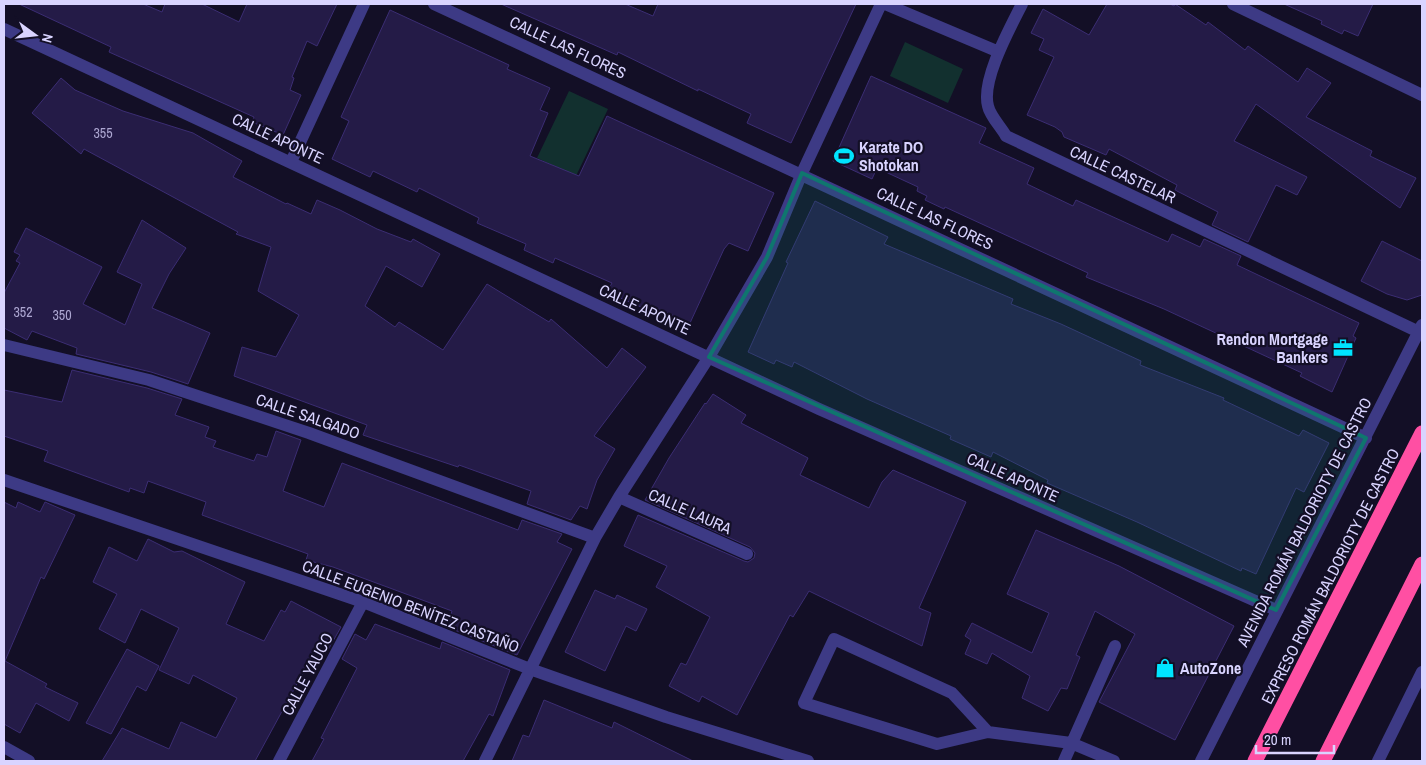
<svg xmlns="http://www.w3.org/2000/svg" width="1426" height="765" viewBox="0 0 1426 765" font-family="'Archivo Narrow',sans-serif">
	<rect width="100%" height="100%" fill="#130f26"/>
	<path fill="#12302f" d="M905,42L963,69L948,103L890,76Z
		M569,91L608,109L576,176L537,158Z"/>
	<path fill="#241b47" stroke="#3b2d73" d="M19,4H143L162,12L165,4H202L239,22L247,4H337L317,46L307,41L292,77L294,78L290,90L301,95L283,135L252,122L254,117L109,52L111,47Z
		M501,4H625L653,16L658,4H856L791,143L747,123L751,114L698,89V91L618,52L617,55Z
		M1107,4H1170L1174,6L1175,4L1206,25L1208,22L1245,50L1248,46L1298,82L1307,68L1331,83L1306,117L1372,151L1370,156L1416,178L1400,208L1256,104L1234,141L1307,177L1297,195L1276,185L1248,242L1212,225L1218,212L1175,190L1177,185L1109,149L1106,155L1064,137L1062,132L1055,127L1027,115L1054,57L1039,50L1044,39L1031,33L1043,9L1089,35Z
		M1284,4H1373L1358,36L1344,30L1342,34L1321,24L1322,21Z
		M390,10L509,65L507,69L550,88L540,110L548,113L530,156L579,176L607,116L774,193L748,251L729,243L724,249L690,323L652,306L650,311L607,292L612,283L555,258L553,263L524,250L526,244L477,223L479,218L419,188L417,192L373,171L370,177L332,159L349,121L341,117Z
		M871,76L986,128L979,143L1034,168L1027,184L1073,206L1076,200L1168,242L1172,234L1200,247L1204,239L1241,256L1237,265L1359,323L1353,336L1356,338L1332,392L1300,376L1302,373L1164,309L1086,277L1088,273L945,207L944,209L925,200L927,196L917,191L918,187L877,168L872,179L833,161Z
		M61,78L75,90L123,111L193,133L242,161L233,177L286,204L287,203L311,214L317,200L340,210L377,229L411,242L413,239L440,254L422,287L386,266L365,306L395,327L399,322L443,350L487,284L549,322L551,319L607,368L622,348L646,367L594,436L615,449L597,480L587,509L580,506L571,520L527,504L531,491L459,465L458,467L363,435L367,425L234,376L242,347L276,357L299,315L258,291L271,247L236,234L238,232L84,149L81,154L32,113Z
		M815,201L888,237L884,244L1013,299L1011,304L1061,324L1141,361L1140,365L1224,398L1223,400L1299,436L1303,430L1329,443L1304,492L1296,488L1256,574L1242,568L1241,571L1137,522L1047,483L1048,480L993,452L991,457L950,439L951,436L867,399L794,362L792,367L776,360L774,364L748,352L788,263L786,262Z
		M142,220L186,248L169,274L152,308L210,333L188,384L151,372L76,354L77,348L32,331L27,340L4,328V293L20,263L16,261L20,255L14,252L26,228L102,267L83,304L125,325L142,284L117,272Z
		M1382,241L1422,261V295L1407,300L1387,294L1361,281Z
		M72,370L147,388L182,399L175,415L209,427L205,437L216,441L213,447L254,461L257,454L267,457L276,431L301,440L283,491L324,507L342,463L518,530L522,520L562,534L557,542L572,549L517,655L447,627L452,611L333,567L306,560L308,554L202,515L206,502L148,481L144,493L130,488L129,492L44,461L48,451L4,436V390L62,402Z
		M713,394L746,415L741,423L808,458L800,475L869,508L882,482L893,470L966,502L919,608L931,613L922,646L809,591L793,617L790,615L737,715L702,696L699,702L669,686L681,663L686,665L710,617L656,587L667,566L624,546L638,515L744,561L748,562L754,558L755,553L750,547L645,500L669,458L705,403L706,404Z
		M4,502L16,508L18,502L40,512L45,502L75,515L44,579L41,577L5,661L47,684L45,687L78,703L69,721L36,703L20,733L4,724Z
		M1036,530L1119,566L1234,626L1175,740L1099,702L1135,634L1095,611L1076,655L1080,657L1067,689L1061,688L1048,711L1022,698L1030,676L992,653L987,664L965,654L971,640L965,636L972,623L1032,653L1049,613L1007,594Z
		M148,539L174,552L182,551L245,582L226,624L264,641L281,610L285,612L291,601L341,627L328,650L321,645L319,648L317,647L255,761H102L122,728L169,749L181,722L216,738L237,698L193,675L189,684L159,670L179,628L141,609L125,643L99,629L117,594L93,582L109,547L137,561Z
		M595,590L615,599L617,595L647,609L636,631L626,626L605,671L565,652Z
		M375,624L440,649L442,642L510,670L493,716L489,714L463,761H312L324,739L321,738L357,668L342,659L355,634L366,640Z
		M127,649L159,666L146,691L137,686L111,734L86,723Z
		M544,700L612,728L614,722L693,761H512L523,735L529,737Z"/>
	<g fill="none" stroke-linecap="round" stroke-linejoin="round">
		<path stroke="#3d3a85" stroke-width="12" d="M434,4L1366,438
			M885,4L999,52
			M1022,4C1010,28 981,80 988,106C990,116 1001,127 1006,136L1419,332
			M1233,4L1422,95
			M4,29L819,409L1276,610
			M291,162L364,4
			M4,345L149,380L309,433L595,538
			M4,480L363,602L530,669L666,717L808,761
			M619,497L747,554
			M988,732L952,693L834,639L804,703L937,744L988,732L1071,743L1114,761
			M4,747L29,761
			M279,761L363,602
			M485,761L595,538L619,497L709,357L767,257L802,173L881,4
			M1064,761L1115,646
			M1201,761L1422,325
			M1378,761L1422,672"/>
		<path stroke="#ff4fa3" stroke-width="15" d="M1255,761L1422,433
			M1323,761L1422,564"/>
	</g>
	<path fill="#0f766e" fill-opacity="0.2" stroke="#0f766e" stroke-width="4" stroke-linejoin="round" d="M802,173L1366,438L1276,610L709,357L767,257Z"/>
	<defs>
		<symbol id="stadium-bare" viewBox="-9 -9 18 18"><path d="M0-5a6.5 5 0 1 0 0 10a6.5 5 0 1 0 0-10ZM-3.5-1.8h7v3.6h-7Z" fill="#00e5ff" stroke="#130f26" stroke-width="2.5" paint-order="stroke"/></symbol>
		<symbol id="office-bare" viewBox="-9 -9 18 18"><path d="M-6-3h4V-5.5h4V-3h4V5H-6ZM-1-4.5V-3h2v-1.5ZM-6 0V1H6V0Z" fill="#00e5ff" stroke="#130f26" stroke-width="2.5" paint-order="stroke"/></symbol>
		<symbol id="shop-bare" viewBox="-9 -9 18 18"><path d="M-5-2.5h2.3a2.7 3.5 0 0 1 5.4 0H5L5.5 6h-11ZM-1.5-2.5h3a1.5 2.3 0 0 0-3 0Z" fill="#00e5ff" stroke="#130f26" stroke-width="2.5" paint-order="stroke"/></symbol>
	</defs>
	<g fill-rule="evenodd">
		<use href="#stadium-bare" x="830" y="142" width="28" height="28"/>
		<use href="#office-bare" x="1329" y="334" width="28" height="28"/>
		<use href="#shop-bare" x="1151" y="654" width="28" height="28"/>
	</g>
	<g text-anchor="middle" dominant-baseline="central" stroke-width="4.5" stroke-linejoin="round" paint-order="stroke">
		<g font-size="14" fill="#aca6d1">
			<text x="103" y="133">355</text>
			<text x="23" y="312">352</text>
			<text x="62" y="315">350</text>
		</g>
		<g font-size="16" fill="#d9d4ff" stroke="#130f26">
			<text transform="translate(568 47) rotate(25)">CALLE LAS FLORES</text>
			<text transform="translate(278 138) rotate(25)">CALLE APONTE</text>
			<text transform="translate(1123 174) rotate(25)">CALLE CASTELAR</text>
			<text transform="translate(935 218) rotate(25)">CALLE LAS FLORES</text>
			<text transform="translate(645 309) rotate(25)">CALLE APONTE</text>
			<text transform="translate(308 416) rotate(19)">CALLE SALGADO</text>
			<text transform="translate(1013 477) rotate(24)">CALLE APONTE</text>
			<text transform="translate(690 511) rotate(24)">CALLE LAURA</text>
			<text transform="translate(1304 522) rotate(-63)">AVENIDA ROMÁN BALDORIOTY DE CASTRO</text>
			<text transform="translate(1330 576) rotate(-63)">EXPRESO ROMÁN BALDORIOTY DE CASTRO</text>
			<text transform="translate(411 606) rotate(21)">CALLE EUGENIO BENÍTEZ CASTAÑO</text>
			<text transform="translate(307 674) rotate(-62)">CALLE YAUCO</text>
		</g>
		<g font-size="16" font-weight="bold" fill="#d9d4ff" stroke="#130f26" text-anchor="start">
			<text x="859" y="147">Karate DO<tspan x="859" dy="18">Shotokan</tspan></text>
			<text x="1328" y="339" text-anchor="end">Rendon Mortgage<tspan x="1328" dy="18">Bankers</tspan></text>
			<text x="1180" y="668">AutoZone</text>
		</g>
	</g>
	<rect width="1426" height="765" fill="none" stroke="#d9d4ff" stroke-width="10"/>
	<g transform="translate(35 35) rotate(105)" stroke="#130f26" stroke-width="4" paint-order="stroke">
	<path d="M0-4L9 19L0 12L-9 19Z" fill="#d9d4ff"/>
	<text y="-8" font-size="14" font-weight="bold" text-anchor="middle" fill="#d9d4ff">N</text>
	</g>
	<path d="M1256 745v8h78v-8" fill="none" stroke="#d9d4ff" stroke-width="2.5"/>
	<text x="1264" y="745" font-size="15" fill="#d9d4ff" stroke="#130f26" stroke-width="4" paint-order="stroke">20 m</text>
</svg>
